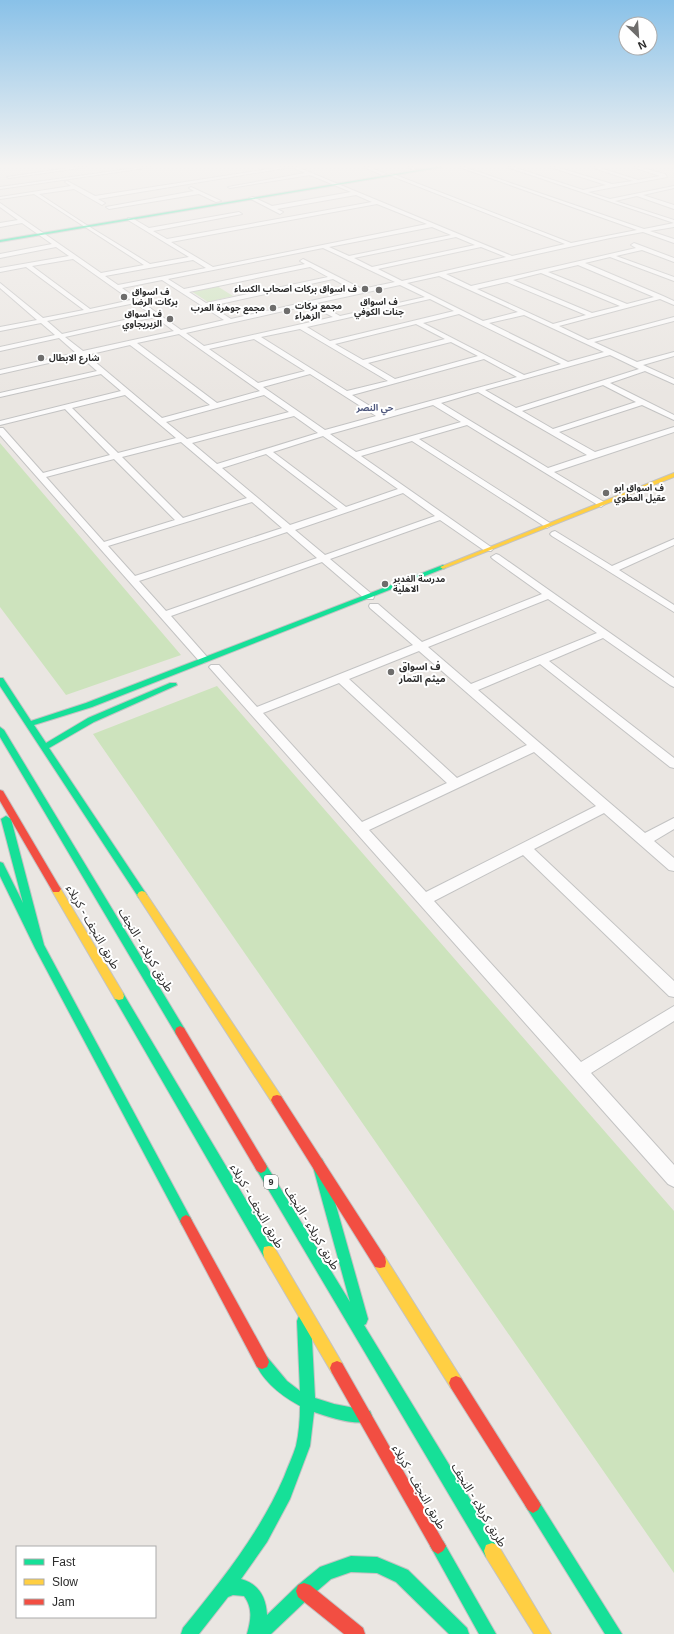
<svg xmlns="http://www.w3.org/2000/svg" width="674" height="1634" viewBox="0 0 674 1634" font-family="Helvetica,'Noto Sans Arabic',sans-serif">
	<rect width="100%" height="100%" fill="#eae6e2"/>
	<path fill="#cde3bd" d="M217,286L233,296L208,302L191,291Z
		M0,443L181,655L66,695L0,607Z
		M217,686L674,1211V1573L93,734Z"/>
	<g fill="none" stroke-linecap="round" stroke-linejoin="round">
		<defs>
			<path id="street" d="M76,167H86L9,178L7,177Z
				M143,167H152L0,189V187Z
				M282,167H291L98,199L105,203L102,205L74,189L39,194L85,224L150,264L189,257L128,220V218H132L149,228L239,212L242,214L153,231L167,239L372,202L356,195L277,209L283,212L280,214L249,198L253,197L272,206L351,192L310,175L230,188L228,187L305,173L292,167H297L512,256L565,244L389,175L393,174L571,243L637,230L459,167H464L644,229L674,223L507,167H513L583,190L606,185L550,167H556L612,184L633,181L591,167H597L638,180L660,176L633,167H639L665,174L667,177L588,192L610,199L674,186V188L643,195L674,205V209L637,196L615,201L674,220V227L650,231L674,239V243L643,232L610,238L446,274L471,286L636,248L631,245L634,243L674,258V262L642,250L616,256L674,277V281L610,257L585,263L663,296L674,301V305L660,299L559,326L588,340L674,317V321L594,342L637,362L674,352V356L643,365L674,379V384L645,371L610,383L674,415V420L642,405L559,432L595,452L674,427V432L554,472L604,502L605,504L601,507L467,425L419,439L550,523L552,525L547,528L412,441L361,456L491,547L493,549L491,551H485L440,520L330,559L373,595L374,597L373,599H365L322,562L171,616L208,658L209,660L204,663L200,662L0,435V428H3L43,473L110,455L65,409L0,425V421L121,391L101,374L0,397V393L97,371L80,356L0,374V370L76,353L59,338L0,351V347L55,335L41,323L0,331V327L37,320L0,288V283L43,318L84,310L26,267L0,272V268L69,256L56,247L0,258V254L52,244L22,223L0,227V223L18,220L0,207V203L101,273L144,265L34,194L0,199V197L71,186L65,182L67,181L95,196ZM377,204L427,224L213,267L171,242ZM432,227L451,235L349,256L329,247ZM456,237L475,245L372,267L354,258ZM481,247L506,257L402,281L378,269ZM323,248L395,282L362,289L303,259L300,261L305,264L184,289L168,279ZM73,259L131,300L90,309L32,266ZM193,260L206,268L118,285L105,276ZM578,265L654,297L627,304L548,272ZM310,267L328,277L206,303L189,292ZM541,273L620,306L592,313L513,280ZM439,276L518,312L483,321L407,283ZM333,279L355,291L231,319L211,306ZM162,280L224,320L181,330L122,288ZM507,282L586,315L553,324L477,289ZM400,285L425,297L340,316L317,303ZM430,299L454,311L330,341L307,327ZM135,303L151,314L62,334L47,321ZM310,305L333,317L204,346L186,333ZM459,314L561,364L524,375L423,323ZM524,315L604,352L568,362L489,323ZM155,317L174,331L83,351L65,337ZM416,324L445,339L363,360L335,344ZM300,329L388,381L347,391L261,337ZM179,334L260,391L217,403L137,343ZM254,339L305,371L258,383L209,349ZM451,342L478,356L395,379L368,363ZM130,345L210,405L162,418L87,355ZM610,355L639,369L516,408L485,390ZM484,359L517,377L383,414L352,395ZM310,374L376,416L325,430L263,387ZM603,385L636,402L553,429L522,411ZM478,392L587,455L548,468L441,403ZM125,395L176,438L118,453L72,408ZM264,395L289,412L187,439L166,422ZM433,405L461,422L356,452L330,434ZM294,416L318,433L217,464L192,443ZM323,436L398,489L346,507L273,452ZM181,442L247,498L183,518L122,457ZM266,454L338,509L290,525L222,468ZM114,459L175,520L104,542L46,477ZM403,493L435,516L325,555L295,530ZM252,502L282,528L135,576L108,546ZM287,532L317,558L166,611L139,581Z
				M364,167H369L386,174L382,175Z
				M407,167H412L416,169L414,170Z
				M191,187L221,201L216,202L199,194L109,209L106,207L194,191L189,188Z
				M555,531L612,566L674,539V545L619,570L674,605V612L552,536L550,534L552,532Z
				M496,554L499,555L674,678V687L670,685L603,638L549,661L674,758V768L670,767L540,664L478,690L645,833L674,818V829L654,841L674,858V871L669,870L604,813L534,849L674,981V997L669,996L523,855L434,901L581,1062L674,1006V1021L591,1073L674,1165V1187L668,1184L209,667L211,665H219L257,707L413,645L370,608L369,606L370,604H378L422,642L542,594L493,559L491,557ZM548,599L597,633L471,684L428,647ZM419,651L527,745L457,778L349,679ZM339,683L447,783L362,822L263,713ZM534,752L596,806L426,892L369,830Z"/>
			<path id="fast" d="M437,167H443L0,242V240Z
				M443,565L446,567L445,568L92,707L34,725L46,743L88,718L170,683H176L177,685L94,722L49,748L147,895L145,898H139L0,686V678H3L31,721L86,703Z
				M0,727L4,730L184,1028L185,1031L184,1034L180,1036L176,1034L0,737Z
				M6,816L11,819L44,945L190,1217L192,1221L190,1225L186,1227L182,1225L35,948L0,876V862L3,863L23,903L1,819Z
				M119,992L123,993L274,1247L275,1252L274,1257L269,1258L264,1257L115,999L114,996L115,993Z
				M318,1157L322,1159L324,1163L368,1319L366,1324L364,1325L498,1545L500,1551L498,1557L492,1559L486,1557L255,1167L257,1163L261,1161L265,1163L350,1302L312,1163L314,1159Z
				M304,1314L309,1316L311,1321L315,1398L334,1404L370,1411L372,1416L370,1421C357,1426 328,1417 314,1412L310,1446L290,1499L267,1542L241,1579C259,1584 266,1597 267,1615L298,1585L320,1567L351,1556L377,1557L408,1570L467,1628L469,1634H449L396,1582L377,1573L351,1572L331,1579L310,1597L271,1634H247C251,1620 253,1608 244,1596L233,1595L228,1597L199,1634H181L183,1628C221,1581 260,1533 284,1477C288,1466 293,1456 296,1446C299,1433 300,1419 300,1406C282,1396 263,1382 255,1362L257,1357L262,1355L267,1357L287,1381L300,1391L297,1321L299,1316Z
				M533,1497L538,1500L622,1634H605L528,1510L525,1505L528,1500Z
				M438,1538L443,1541L496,1634H479L433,1551L430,1546L433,1541Z"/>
			<path id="slow" d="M674,473V477L445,568L443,569L440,567Z
				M56,885L59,886L123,993L124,996L123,999L119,1000L115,999L51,889L53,886Z
				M142,891L145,892L281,1096L283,1100L281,1104L277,1105L273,1104L139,898L137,895L139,892Z
				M269,1246L274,1247L342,1363L344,1368L342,1373L337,1375L332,1373L264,1257L263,1252L264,1247Z
				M380,1256L385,1257L461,1378L463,1383L461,1388L456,1390L451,1388L375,1267L374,1262L375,1257Z
				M492,1543L498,1545L551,1634H534L486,1557L484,1551L486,1545Z"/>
			<path id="jam" d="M0,790L3,791L59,886L61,889L59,892H53L0,801Z
				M180,1026L184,1028L265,1163L267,1167L265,1171L261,1173L257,1171L176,1034L175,1031L176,1028Z
				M277,1095L281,1096L385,1257L386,1262L385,1267L380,1268L375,1267L273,1104L271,1100L273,1096Z
				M186,1215L190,1217L267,1357L269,1362L267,1367L262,1369L257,1367L182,1225L180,1221L182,1217Z
				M337,1361L342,1363L443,1541L446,1546L443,1551L438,1554L433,1551L332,1373L330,1368L332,1363Z
				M456,1376L461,1378L538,1500L541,1505L538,1510L533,1513L528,1510L451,1388L449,1383L451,1378Z
				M304,1583L310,1585L363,1628L365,1634H344L298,1597L296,1591L298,1585Z"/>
		</defs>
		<use href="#street" stroke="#c3c3c3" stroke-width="2"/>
		<use href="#fast" stroke="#c3c3c3" stroke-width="2"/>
		<use href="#slow" stroke="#c3c3c3" stroke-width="2"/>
		<use href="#jam" stroke="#c3c3c3" stroke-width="2"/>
		<use href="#street" fill="#fcfbfb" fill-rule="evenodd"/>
		<use href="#fast" fill="#16e098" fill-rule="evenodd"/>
		<use href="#slow" fill="#ffcf43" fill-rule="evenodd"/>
		<use href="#jam" fill="#f24e42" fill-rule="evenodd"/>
	</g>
	<linearGradient id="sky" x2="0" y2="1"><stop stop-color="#89c1e8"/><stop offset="0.42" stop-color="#f6f4f2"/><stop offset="1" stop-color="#f6f4f2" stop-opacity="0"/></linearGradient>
	<rect width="674" height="395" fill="url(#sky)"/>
	<g fill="#6e6d6c" stroke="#fff" stroke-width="1.5">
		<circle cx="365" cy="289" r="4"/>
		<circle cx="379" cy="290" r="4"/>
		<circle cx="124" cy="297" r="4"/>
		<circle cx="273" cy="308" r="4"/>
		<circle cx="287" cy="311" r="4"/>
		<circle cx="170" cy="319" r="4"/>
		<circle cx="41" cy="358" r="4"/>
		<circle cx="606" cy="493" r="4"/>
		<circle cx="385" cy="584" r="4"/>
		<circle cx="391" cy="672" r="4"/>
	</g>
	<g text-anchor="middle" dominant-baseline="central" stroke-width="4" stroke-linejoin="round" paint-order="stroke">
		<g font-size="9" font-weight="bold" fill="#2c2c2c" stroke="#fff" text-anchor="start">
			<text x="357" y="289" text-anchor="end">ف اسواق بركات اصحاب الكساء</text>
			<text x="132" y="292">ف اسواق<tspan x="132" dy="10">بركات الرضا</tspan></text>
			<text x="379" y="302" text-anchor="middle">ف اسواق<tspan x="379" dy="10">جنات الكوفي</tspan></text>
			<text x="295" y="306">مجمع بركات<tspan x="295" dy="10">الزهراء</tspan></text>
			<text x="265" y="308" text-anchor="end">مجمع جوهرة العرب</text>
			<text x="162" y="314" text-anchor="end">ف اسواق<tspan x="162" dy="10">الزيريجاوي</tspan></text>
			<text x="49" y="358">شارع الابطال</text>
			<text x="614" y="488">ف اسواق ابو<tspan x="614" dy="10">عقيل العطوي</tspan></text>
			<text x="393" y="579">مدرسة الغدير<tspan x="393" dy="10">الاهلية</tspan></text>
		</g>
		<g font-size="9" font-weight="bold" fill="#4e577c" stroke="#fff">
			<text x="375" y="408">حي النصر</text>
		</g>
		<rect fill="#fff" stroke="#6b6b6b" stroke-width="1" x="264" y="1175" width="14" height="14" rx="3"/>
		<g font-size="9" font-weight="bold" fill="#2c2c2c">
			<text x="271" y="1182">9</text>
		</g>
		<g font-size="10" font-weight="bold" fill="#2c2c2c" stroke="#fff" text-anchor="start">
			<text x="399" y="666">ف اسواق<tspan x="399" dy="12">ميثم التمار</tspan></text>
		</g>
		<g font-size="12" fill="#2c2c2c" stroke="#fff">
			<text transform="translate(93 927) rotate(60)">طريق النجف - کربلاء</text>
			<text transform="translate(146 950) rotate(59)">طريق کربلاء - النجف</text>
			<text transform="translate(257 1206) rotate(60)">طريق النجف - کربلاء</text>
			<text transform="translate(312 1228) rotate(59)">طريق کربلاء - النجف</text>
			<text transform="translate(419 1487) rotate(60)">طريق النجف - کربلاء</text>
			<text transform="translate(479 1505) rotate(59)">طريق کربلاء - النجف</text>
		</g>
	</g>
	<rect x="16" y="1546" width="140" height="72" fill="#ffffff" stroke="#ababab"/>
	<rect x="24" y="1559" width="20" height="6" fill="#16e098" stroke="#ababab"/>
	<text x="52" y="1566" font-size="12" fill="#2c2c2c">Fast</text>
	<rect x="24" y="1579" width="20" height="6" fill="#ffcf43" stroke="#ababab"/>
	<text x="52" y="1586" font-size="12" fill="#2c2c2c">Slow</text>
	<rect x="24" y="1599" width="20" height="6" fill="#f24e42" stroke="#ababab"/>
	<text x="52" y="1606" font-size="12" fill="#2c2c2c">Jam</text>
	<g transform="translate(638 36) rotate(155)"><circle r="19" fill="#ffffff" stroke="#ababab"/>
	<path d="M0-3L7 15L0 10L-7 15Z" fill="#6e6d6c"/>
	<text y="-6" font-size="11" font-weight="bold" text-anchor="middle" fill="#2c2c2c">N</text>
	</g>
</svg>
